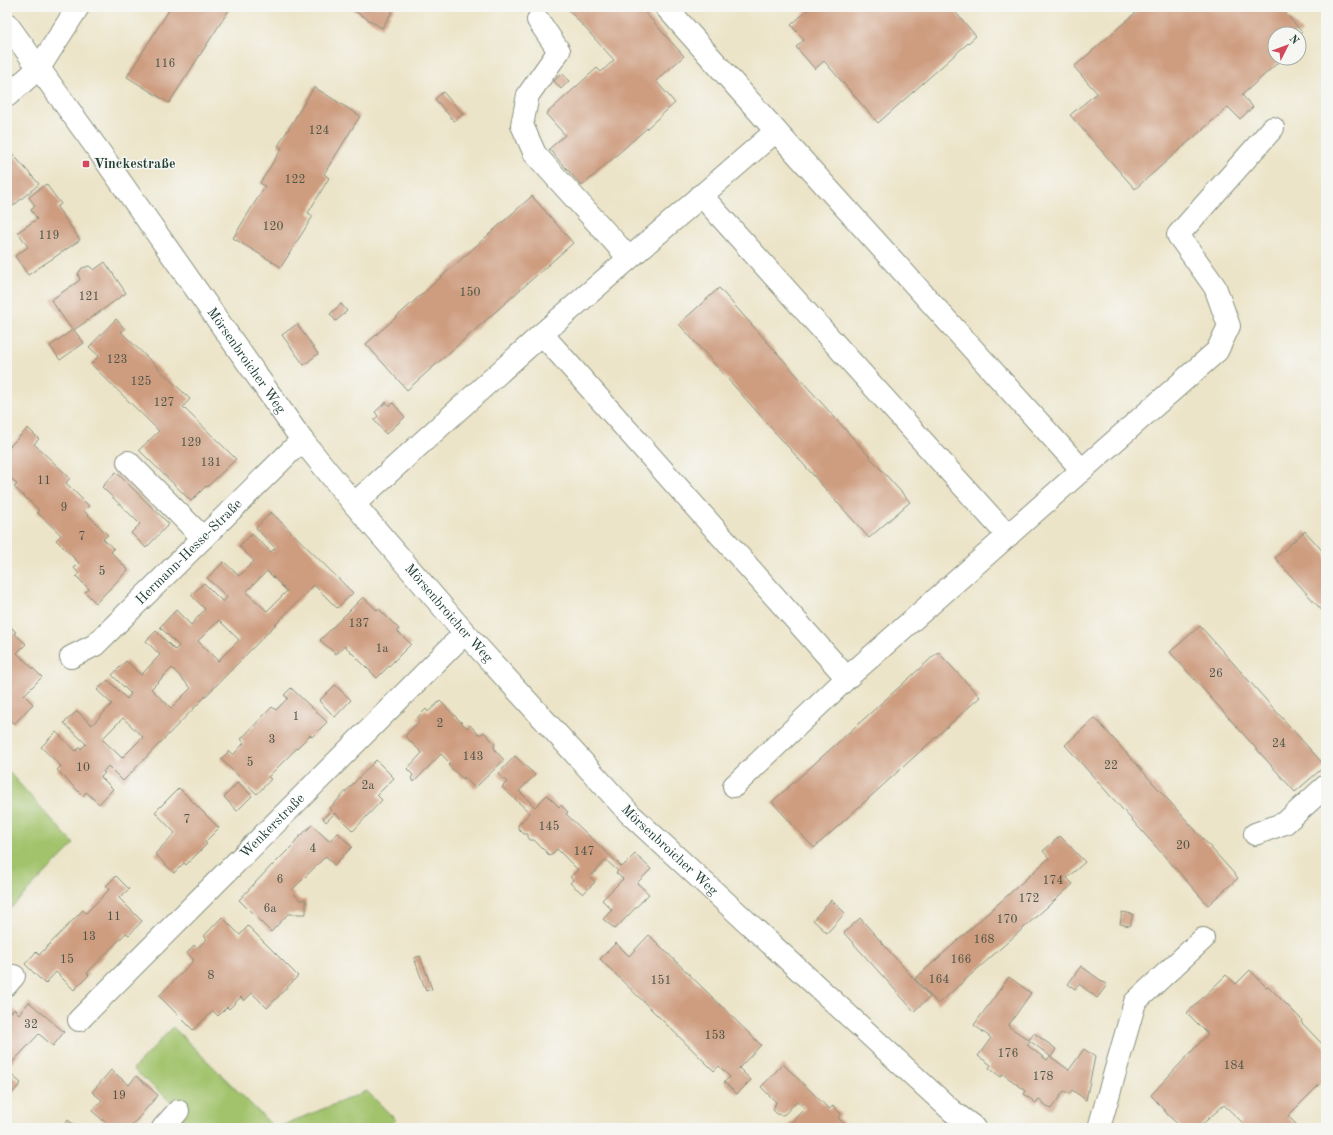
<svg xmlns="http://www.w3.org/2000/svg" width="1333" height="1135" viewBox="0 0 1333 1135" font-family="'Old Standard TT',serif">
	<rect width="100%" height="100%" fill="#f6f6f2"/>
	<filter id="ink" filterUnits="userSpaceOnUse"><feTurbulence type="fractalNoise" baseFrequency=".025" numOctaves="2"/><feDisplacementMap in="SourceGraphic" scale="8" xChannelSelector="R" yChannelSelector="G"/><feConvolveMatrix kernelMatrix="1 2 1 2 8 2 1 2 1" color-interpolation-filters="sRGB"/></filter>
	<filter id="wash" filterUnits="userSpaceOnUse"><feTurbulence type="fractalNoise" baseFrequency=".012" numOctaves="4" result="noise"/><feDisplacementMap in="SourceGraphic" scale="16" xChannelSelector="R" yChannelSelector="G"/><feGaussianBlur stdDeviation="0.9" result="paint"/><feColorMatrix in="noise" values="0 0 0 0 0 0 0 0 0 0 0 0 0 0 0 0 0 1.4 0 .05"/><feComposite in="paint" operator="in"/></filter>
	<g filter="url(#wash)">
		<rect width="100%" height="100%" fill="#ece4c8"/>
		<path fill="#a2c36c" stroke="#608050" d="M7,770L74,844L9,910L7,908Z
			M173,1027L275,1128H174L185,1114L133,1069Z
			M367,1091L396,1120L388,1128H276Z"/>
		<g id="blocks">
			<path fill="#ce9c7f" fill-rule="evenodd" d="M171,7H231L169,103L127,77Z
				M348,7H395L382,28Z
				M566,7H640L684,56L656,81L675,103L582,186L549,149L565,135L546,114L597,68L601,72L614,60Z
				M811,7H951L976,36L878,123L824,61L815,69L796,47L804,40L791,25Z
				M1142,7H1280L1302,32L1299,35V34H1275V58H1283L1242,95L1253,107L1240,119L1228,107L1135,189L1070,115L1097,93L1074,67Z
				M562,73L569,81L561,89L554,81Z
				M314,87L360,116L324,174L329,178L308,213L313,216L281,267L233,238L265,186L260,183L282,148L278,146Z
				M443,92L463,114L454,121L435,99Z
				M10,151L39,184L7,211V153Z
				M46,184L61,204L57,207L80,240L28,275L15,256L28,247L18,232L37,219L31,210L35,206L29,197Z
				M532,196L573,243L407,390L366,344Z
				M105,262L126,293L74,330L84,343L60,360L50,346L72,330L51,300L80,280L78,274L82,268L89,266L94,270Z
				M719,288L910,502L869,538L679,324Z
				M341,304L347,311L336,321L330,314Z
				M116,319L125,329L121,332L190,399L183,407L236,459L207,487L206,486L191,501L139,450L159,431L91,364L99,356L89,347Z
				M297,324L318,354L304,365L282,335Z
				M386,402L390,406L393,403L405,417L386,434L374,420L378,416L375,412Z
				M28,428L39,439L34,444L70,478L66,483L89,506L84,511L108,535L103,539L114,549L111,552L128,570L96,603L85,592L89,589L76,576L79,574L74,568L79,563L56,540L61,535L37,512L39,510L14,487L17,484L7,474V449Z
				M116,472L169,524L146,548L131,533L140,524L102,487Z
				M271,512L353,593L337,608L314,585L123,781L108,766L103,772L105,773L101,777L113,789L99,804L86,792L83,796L57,770L61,766L41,747L56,732L76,751L80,747L81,749L86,744L64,723L77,711L92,725L112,704L97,690L108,680L127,699L131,694L112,675L126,661L141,675L160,655L146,641L156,631L175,650L179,646L160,627L176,610L191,625L205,609L191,595L204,583L223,602L227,597L207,578L224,562L239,576L254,561L239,546L252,534L271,552L275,548L256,528ZM267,571L287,591L267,611L246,592ZM219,620L239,640L218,661L198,641ZM172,668L191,688L171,708L151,689ZM123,718L143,737L122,758L102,739Z
				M1305,531L1326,555V615L1275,558Z
				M363,597L377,610L378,608L399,629L397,631L411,644L377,678L345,646L336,654L320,640Z
				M7,623L16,632L14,633L26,644L17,653L42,677L24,695L33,704L14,724L7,717V712L11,708L7,704Z
				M1200,626L1325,766L1295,792L1170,652Z
				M938,652L980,697L814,848L772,802Z
				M335,685L351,700L335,717L319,701Z
				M291,688L327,722L312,737L310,735L268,777L271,779L257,794L221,759L229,751L233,755L244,743L241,739L272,707L276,710L288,698L284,695Z
				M440,701L467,728L470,725L478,734H481L484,732L495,744L494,746L495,750L504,760L475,788L464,777L463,779L448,765L450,763L441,754L414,782L411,778L413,775L407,769L422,753L405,736L420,720L417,718L426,709L428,712Z
				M1095,718L1238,878L1208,905L1065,745Z
				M515,756L535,775L519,791L535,807L547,795L559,807L561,805L568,812L566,814L622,867L635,854L651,869L637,883L649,894L615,929L603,919L612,910L602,900L623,879L616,873L618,871L606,860L590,877L595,882L583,894L570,883L573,880L570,877L578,870L557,849L550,856L534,840H530L528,837V834H524L518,828V825L530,813L502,787L507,782L498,774Z
				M376,760L394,778L377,795L382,800L353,831L335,813L326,822L323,818L332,810L330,808Z
				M238,782L252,796L237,811L224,797Z
				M179,788L219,828L205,842L207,844L186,865L184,863L174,873L155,854L175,833L155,812Z
				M312,825L329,841L338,833L352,847L334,865L326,856L291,891L300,900H306V914H288L271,932L239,900L272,865V866L296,842L295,841Z
				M1060,836L1085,862L1067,878L1073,884L938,1004L915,979L1049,858L1043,851Z
				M116,876L129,889L119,898L142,921L129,935L126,933L87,973L89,975L74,990L56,972L45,984L25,964L36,952L39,955L83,910L86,913L110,889L106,886Z
				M831,900L845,913L827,933L813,920Z
				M1122,912L1133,914L1130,926L1120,924Z
				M222,917L240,935L248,926L298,976L267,1008L252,993L244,1001L241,997L229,1009L227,1007L218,1016L213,1011L193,1030L159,996L194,960L187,953L194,945L197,948L207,939L204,936Z
				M860,918L930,997L914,1011L844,933Z
				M649,935L761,1045L739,1068L751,1080L737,1094L724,1082L730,1077L719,1066L714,1071L600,959L616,943L629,956Z
				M420,956L432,989L426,991L414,958Z
				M1081,966L1107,985L1097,998L1079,984L1075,989L1068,984Z
				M1250,970L1266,987L1268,986L1302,1020L1301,1022L1326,1048V1078L1288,1116L1300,1128H1241L1239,1125L1242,1122L1224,1105L1198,1128H1182L1169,1116L1151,1095L1208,1034L1187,1013L1226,975L1236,984Z
				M1009,977L1031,993L1008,1026L1029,1040L1034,1033L1056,1049L1051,1057L1069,1070L1084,1049L1095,1057L1086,1100L1072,1090L1069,1094L1064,1091L1051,1109L1039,1100L1036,1103L1024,1094L1026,1091L1003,1074L1001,1077L989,1068L991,1065L978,1056L991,1038L974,1025ZM1030,1041L1050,1056L1047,1060L1027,1045Z
				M29,1002L64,1032L53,1046L39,1034L7,1068V1017L14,1009L19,1014Z
				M783,1064L829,1109L833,1106L841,1114L838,1118L849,1128H786L805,1108L797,1101L785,1114L782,1115L777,1114L773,1110L776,1102L761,1087Z
				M111,1070L129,1085L136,1076L158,1095L130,1128H112L92,1111L102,1100L92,1092Z
				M7,1071L21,1083L10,1096L7,1093Z
				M68,1120L77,1128H62Z"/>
		</g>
	</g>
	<g filter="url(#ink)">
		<use href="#blocks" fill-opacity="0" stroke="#86907e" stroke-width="1"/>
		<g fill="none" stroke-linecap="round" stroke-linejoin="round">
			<defs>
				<g id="minor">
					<path d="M538,20L559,51L528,95L522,125L535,154L629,258"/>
					<path id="s1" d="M7,24L101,154L302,440L354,504L465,633L630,814L952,1111L975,1128"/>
					<path d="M7,96L39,68L78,7"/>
					<path d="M701,195L1008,536"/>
					<path d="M542,334L847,678"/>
					<path d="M128,462L203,538"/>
					<path d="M1082,470L1217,351L1229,326L1215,287L1178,235L1273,128"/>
					<path d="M354,504L542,334L776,131L666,7"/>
					<path id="s2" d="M71,657L95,645L302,440"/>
					<path d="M734,786L847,678L1082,470L776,131"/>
					<path d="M1255,834L1285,823L1326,786"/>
					<path d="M7,984L14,976"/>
					<path id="s3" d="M79,1020L465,633"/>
					<path d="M163,1128L178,1111"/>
					<path d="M1099,1128L1135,1002L1203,939"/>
				</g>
			</defs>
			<use href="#minor" stroke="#86907e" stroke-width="24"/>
			<use href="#minor" stroke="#fff" stroke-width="22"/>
		</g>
	</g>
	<rect fill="#d1495b" stroke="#f6f6f2" stroke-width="1.5" x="82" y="160" width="8" height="8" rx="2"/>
	<g text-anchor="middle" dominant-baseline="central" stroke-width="3" stroke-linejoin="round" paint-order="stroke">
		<g font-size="12" fill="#4b5547">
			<text x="165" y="64">116</text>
			<text x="319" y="131">124</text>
			<text x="295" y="180">122</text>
			<text x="273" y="227">120</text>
			<text x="49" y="236">119</text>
			<text x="470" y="293">150</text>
			<text x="89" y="297">121</text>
			<text x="117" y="360">123</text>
			<text x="141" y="382">125</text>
			<text x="164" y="403">127</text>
			<text x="191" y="443">129</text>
			<text x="211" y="463">131</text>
			<text x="44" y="481">11</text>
			<text x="64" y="508">9</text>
			<text x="82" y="537">7</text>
			<text x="102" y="572">5</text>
			<text x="359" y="624">137</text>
			<text x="382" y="649">1a</text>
			<text x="1216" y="674">26</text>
			<text x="296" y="717">1</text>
			<text x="440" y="724">2</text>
			<text x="272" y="740">3</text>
			<text x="1279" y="744">24</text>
			<text x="473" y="757">143</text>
			<text x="250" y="763">5</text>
			<text x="1111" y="766">22</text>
			<text x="83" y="768">10</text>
			<text x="368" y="786">2a</text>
			<text x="187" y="820">7</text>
			<text x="549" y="827">145</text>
			<text x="1183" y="846">20</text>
			<text x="313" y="849">4</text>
			<text x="584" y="852">147</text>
			<text x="280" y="880">6</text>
			<text x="1053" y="881">174</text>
			<text x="1029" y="899">172</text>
			<text x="270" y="909">6a</text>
			<text x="114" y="917">11</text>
			<text x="1007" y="920">170</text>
			<text x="89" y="937">13</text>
			<text x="984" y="940">168</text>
			<text x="67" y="960">15</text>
			<text x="961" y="960">166</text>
			<text x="211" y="976">8</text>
			<text x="939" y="980">164</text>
			<text x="661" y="981">151</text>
			<text x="31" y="1025">32</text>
			<text x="715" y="1036">153</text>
			<text x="1008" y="1054">176</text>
			<text x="1234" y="1066">184</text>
			<text x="1043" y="1077">178</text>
			<text x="119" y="1096">19</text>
		</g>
		<g font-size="14" font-weight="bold" fill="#1f3d34" stroke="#f6f6f2" text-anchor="start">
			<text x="94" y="164">Vinckestraße</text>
		</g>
		<g font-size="14" fill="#1f3d34" stroke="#f6f6f2">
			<text stroke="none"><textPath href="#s1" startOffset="413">Mörsenbroicher Weg</textPath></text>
			<text stroke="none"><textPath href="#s2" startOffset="159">Hermann-Hesse-Straße</textPath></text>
			<text stroke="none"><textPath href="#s1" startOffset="737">Mörsenbroicher Weg</textPath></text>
			<text stroke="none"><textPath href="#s3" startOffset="274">Wenkerstraße</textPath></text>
			<text stroke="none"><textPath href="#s1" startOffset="1061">Mörsenbroicher Weg</textPath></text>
		</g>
	</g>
	<rect width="1333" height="1135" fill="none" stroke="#f6f6f2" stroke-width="24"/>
	<g transform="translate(1287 46) rotate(48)"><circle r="19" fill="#f6f6f2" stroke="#a0aca6"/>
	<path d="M0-3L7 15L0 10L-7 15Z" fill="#d1495b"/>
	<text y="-6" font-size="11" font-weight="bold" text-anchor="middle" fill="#1f3d34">N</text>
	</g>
</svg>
